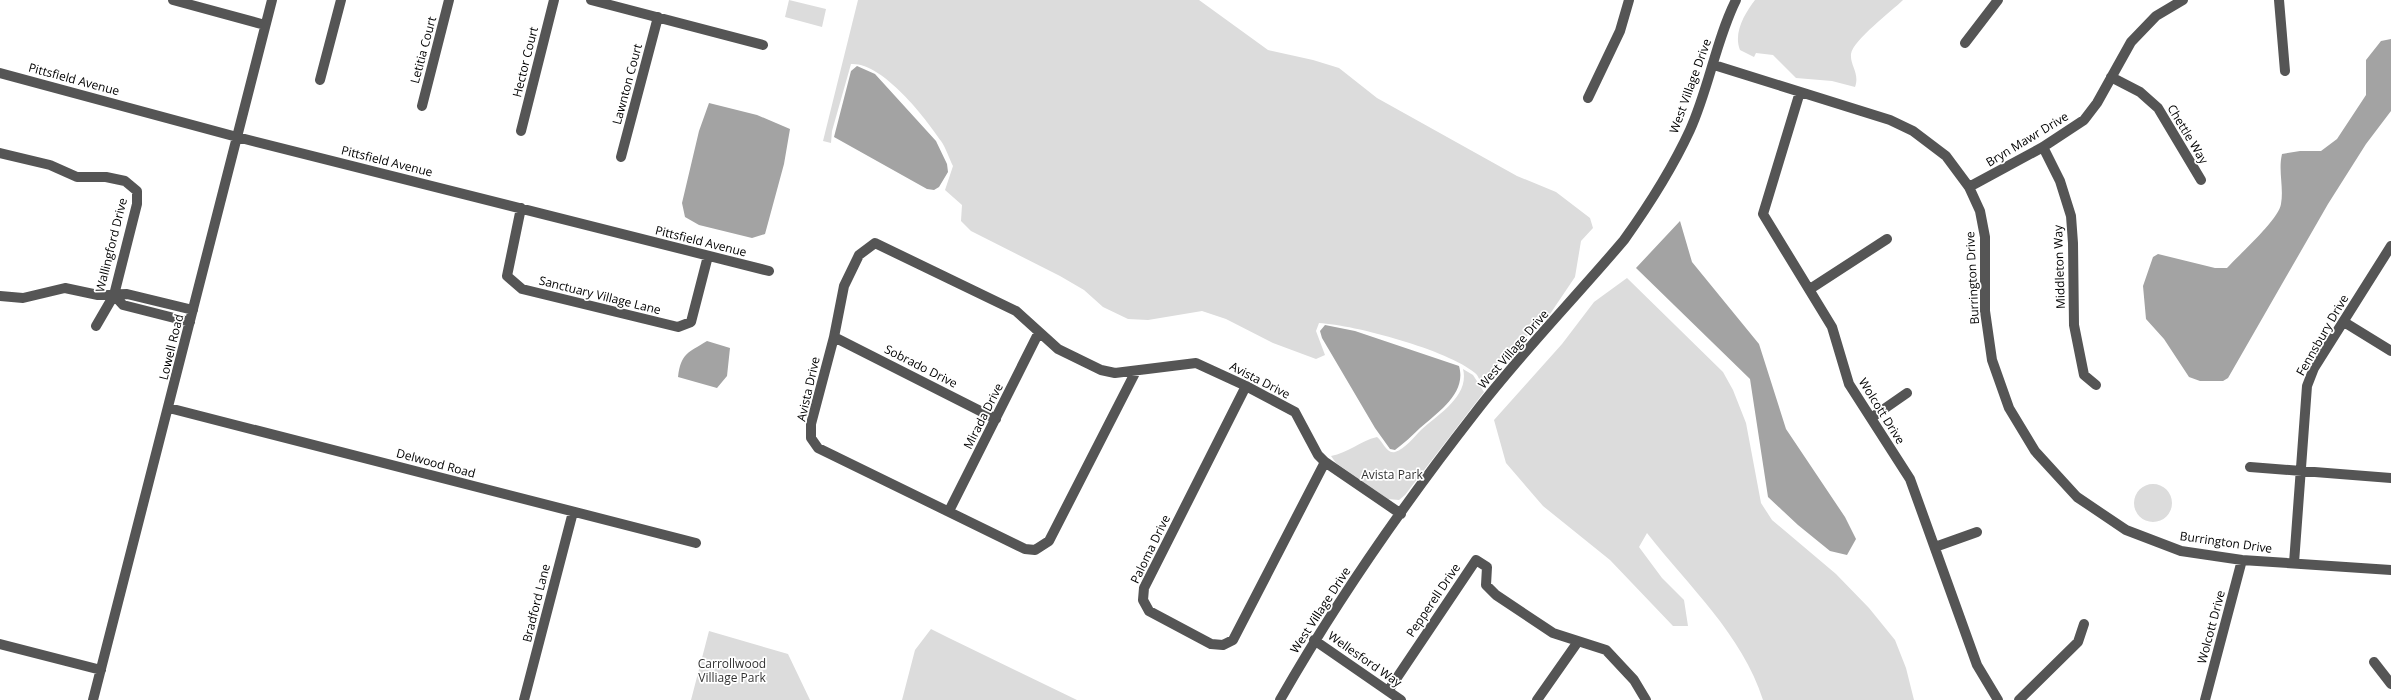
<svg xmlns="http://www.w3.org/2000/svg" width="2391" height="700" viewBox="0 0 2391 700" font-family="'Open Sans',sans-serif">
	<rect width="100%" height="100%" fill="#fff"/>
	<path fill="#dcdcdc" d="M789,0L826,9L822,27L785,17Z
		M858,0H1199L1268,50L1313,60L1339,68L1377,98L1517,176L1556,192L1590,218L1593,228L1581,241L1575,277L1550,314L1500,363L1482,387C1480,382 1479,376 1475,373C1448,350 1355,325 1319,323L1316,331L1325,355L1316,359L1273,343L1226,319L1202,311L1148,320L1128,319L1103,307L1084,290L1060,276L971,231L961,221L962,205L945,190L953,166C949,158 946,148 941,141C925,117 882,62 851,64L832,131L831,143L823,141Z
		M1755,0H1903C1892,11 1853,40 1851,54C1850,66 1860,73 1855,87L1832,81L1796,78L1773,55L1756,53L1754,57L1740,50C1733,33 1745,13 1755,0Z
		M1627,278L1723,372L1733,390L1746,423L1761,503L1772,520L1836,574L1869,608L1895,640L1906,668L1914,700H1763C1742,634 1689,587 1647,533L1639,547L1662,578L1684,600L1688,626H1673L1610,560L1543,506L1506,463L1494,420L1562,344L1594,302Z
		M1463,369L1473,375L1484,392L1405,495L1399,500L1388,499L1336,463L1331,456C1348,453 1360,441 1377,437C1383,441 1386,454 1395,452C1405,449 1414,437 1421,430C1437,415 1470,396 1463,369Z
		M2134 503a19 19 0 1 1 38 0a19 19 0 1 1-38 0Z
		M931,629L949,638L1077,700H902L915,650Z
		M709,631L788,654L810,700H691Z"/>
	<path fill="#a3a3a3" d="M2391,39V111L2366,144L2328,204L2228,378L2223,381H2200L2189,377L2164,339L2146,319L2143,286L2153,257L2158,254L2215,268H2227C2239,255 2279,219 2281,204C2284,187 2278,171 2282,154L2300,151H2321L2337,139L2366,95V60L2381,41Z
		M857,66L875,74L936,141L947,164L948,172L939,187L934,190L927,189L834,137L851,71Z
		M709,103L757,115L790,129L784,164L765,234L752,238L699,225L685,217L682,203L699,131Z
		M1680,221L1692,262L1759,344L1786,429L1845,517L1856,539L1847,555L1830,551L1798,525L1768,497L1750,379L1636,268Z
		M1325,325L1355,331L1459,366C1467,393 1438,412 1420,428C1412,436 1404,443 1395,450L1390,449L1375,428L1322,338L1320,331Z
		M707,341L730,348L727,376L717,388L678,377C681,353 688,353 707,341Z"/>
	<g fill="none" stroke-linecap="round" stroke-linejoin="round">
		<path stroke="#555" stroke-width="10" d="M173,0L265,25
			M591,0L763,45
			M2279,0L2285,71
			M1965,43L1998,0
			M1714,65L1890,120L1913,131L1946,156L1969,187L1980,211L1985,237V311L1992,360L2009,408L2035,451L2077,497L2126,530L2181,551L2242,560L2391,570
			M0,73L237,137L769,271
			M2111,77L2140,92L2158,108L2201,180
			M320,80L341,0
			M1800,92L1763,214L1832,327L1849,384L1910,479L1977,665L1998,700
			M1588,98L1620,31L1629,0
			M422,106L449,0
			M521,131L554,0
			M2043,147L2060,181L2071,216L2073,243L2074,325L2084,375L2096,385
			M0,153L50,165L77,177H106L125,181L137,191V204L114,295L96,326
			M621,157L658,17
			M1969,187L2043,147L2084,120L2097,103L2131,42L2156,16L2183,0
			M521,208L507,276L522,289L678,327L691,322L708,256
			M1810,289L1887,239
			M114,295L123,305L190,322
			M0,296L23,298L65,288L98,295L127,294L193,310
			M2344,322L2391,351
			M834,337L996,419
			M1136,371L1049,541L1035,550L1025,549L818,448L811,438V424L834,337L844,286L859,255L875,243L1016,311L1058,349L1101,370L1115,373L1196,363L1246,386L1295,412L1318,455L1325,462L1401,514
			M1246,386L1144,588L1143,600L1149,611L1211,644L1223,645L1233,640L1325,462
			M169,408L696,543
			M1871,418L1907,393
			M2250,467L2391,478
			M949,511L1039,332
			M1935,547L1977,532
			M2294,563L2307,386L2314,368L2391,246
			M1314,640L1401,700
			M0,644L101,670
			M2374,662L2391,684
			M1388,691L1476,560L1487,567L1486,585L1496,595L1553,633L1606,650L1634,680L1646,700
			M93,700L272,0
			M524,700L573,512
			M1280,700C1337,600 1404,504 1475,413C1521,353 1575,298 1624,240C1649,205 1672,169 1690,130C1709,88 1716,40 1736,0
			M1537,700L1577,643
			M2019,700L2078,642L2084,624
			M2205,700L2242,560"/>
	</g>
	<g text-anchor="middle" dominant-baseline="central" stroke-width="3.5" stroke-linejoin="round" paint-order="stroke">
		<g font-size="12" fill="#000" stroke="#fff">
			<text transform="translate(423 50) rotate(-75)">Letitia Court</text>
			<text transform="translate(525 62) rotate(-76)">Hector Court</text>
			<text transform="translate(74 79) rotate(15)">Pittsfield Avenue</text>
			<text transform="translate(627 84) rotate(-75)">Lawnton Court</text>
			<text transform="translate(1690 86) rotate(-70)">West Village Drive</text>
			<text transform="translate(2188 134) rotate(59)">Chettle Way</text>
			<text transform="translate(2027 139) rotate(-31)">Bryn Mawr Drive</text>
			<text transform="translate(387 161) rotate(14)">Pittsfield Avenue</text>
			<text transform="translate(701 241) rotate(14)">Pittsfield Avenue</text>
			<text transform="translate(111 245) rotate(-76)">Wallingford Drive</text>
			<text transform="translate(2059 267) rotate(-92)">Middleton Way</text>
			<text transform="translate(1972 278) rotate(-93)">Burrington Drive</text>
			<text transform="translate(600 295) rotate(14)">Sanctuary Village Lane</text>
			<text transform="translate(2322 335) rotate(-60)">Fennsbury Drive</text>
			<text transform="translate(171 347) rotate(-76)">Lowell Road</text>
			<text transform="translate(1513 349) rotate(-49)">West Village Drive</text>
			<text transform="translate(921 366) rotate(27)">Sobrado Drive</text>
			<text transform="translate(1260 380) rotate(27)">Avista Drive</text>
			<text transform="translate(808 389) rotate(-77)">Avista Drive</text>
			<text transform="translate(1882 411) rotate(58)">Wolcott Drive</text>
			<text transform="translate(983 416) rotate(-63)">Mirada Drive</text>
			<text transform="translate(436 463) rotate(15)">Delwood Road</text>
			<text transform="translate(2226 542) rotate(8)">Burrington Drive</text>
			<text transform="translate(1150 549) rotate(-64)">Paloma Drive</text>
			<text transform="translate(1433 600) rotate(-56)">Pepperell Drive</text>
			<text transform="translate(536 603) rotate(-76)">Bradford Lane</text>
			<text transform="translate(1320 610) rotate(-57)">West Village Drive</text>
			<text transform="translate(2211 627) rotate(-75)">Wolcott Drive</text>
			<text transform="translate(1365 659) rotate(35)">Wellesford Way</text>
		</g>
		<g font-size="12" fill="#333" stroke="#fff">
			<text x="1392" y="474">Avista Park</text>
			<text x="732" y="663">Carrollwood<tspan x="732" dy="14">Villiage Park</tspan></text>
		</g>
	</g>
</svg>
